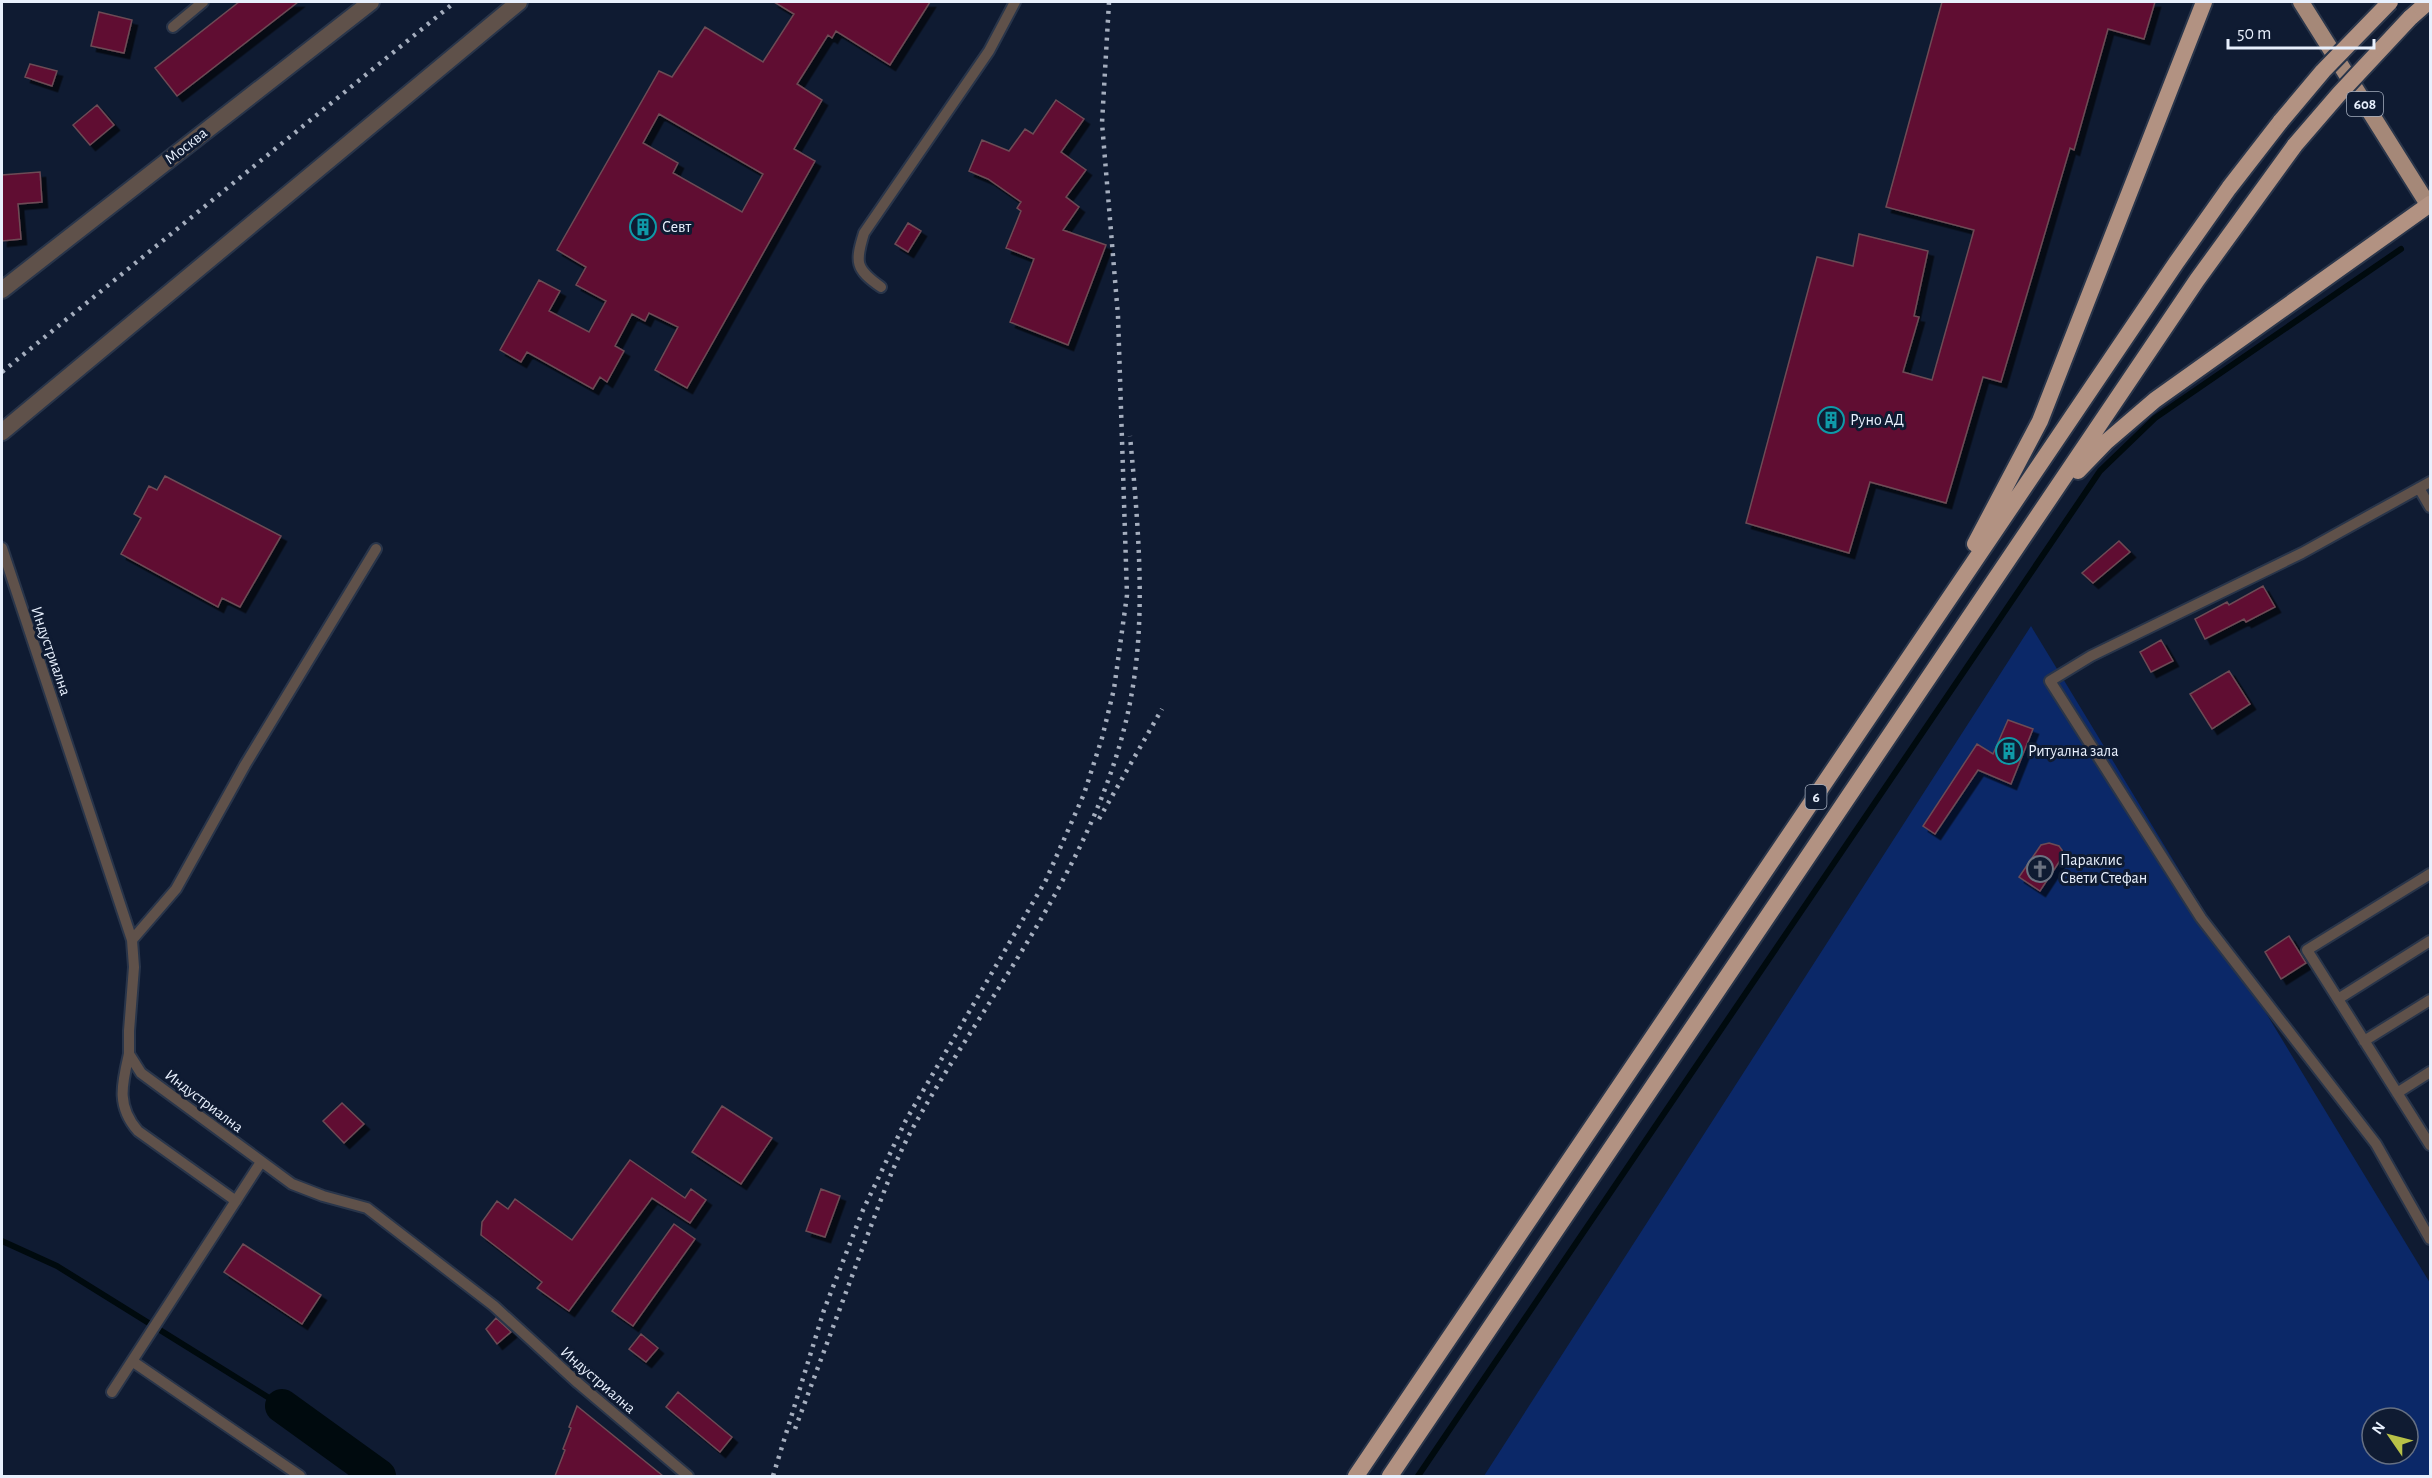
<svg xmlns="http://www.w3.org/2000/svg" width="2432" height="1478" viewBox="0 0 2432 1478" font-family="'Alegreya Sans',sans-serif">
	<defs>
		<filter id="shadow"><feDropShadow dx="5.5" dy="5.5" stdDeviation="0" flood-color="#0009"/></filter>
	</defs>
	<rect width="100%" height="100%" fill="#0f1b32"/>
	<path fill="#0b2868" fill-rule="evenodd" d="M2031,626L2430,1283V1476H1484ZM2372,1418H2408V1454H2372Z"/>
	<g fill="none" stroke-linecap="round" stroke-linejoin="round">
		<path stroke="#000a0e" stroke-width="6" d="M2,1241L57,1266L282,1406
			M1418,1476L2100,471L2155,418L2401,249"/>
		<path stroke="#000a0e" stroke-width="34" d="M282,1406L379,1476"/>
	</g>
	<path fill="#600b32" stroke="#6d4b55" stroke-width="1.5" fill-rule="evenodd" filter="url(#shadow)" d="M239,2H298L177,96L155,68Z
		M774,2H930L890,65L836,31L832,38L828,35L797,84L822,100L794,149L815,161L687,388L655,370L678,327L649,313L645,321L632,314L615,346L624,351L607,382L600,377L593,389L527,352L521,362L500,350L539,280L560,291L549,311L589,332L606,301L576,285L586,267L557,250L659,71L672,77L705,27L763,62L794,14ZM659,114L763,174L742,212L673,173L678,163L643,143Z
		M1942,2H2155L2144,39L2108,29L2074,150L2070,148L2001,382L1983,377L1946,503L1870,482L1849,553L1746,523L1817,257L1853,266L1859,234L1928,251L1914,316L1919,317L1903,372L1932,380L1974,230L1886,207Z
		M99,12L132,20L124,53L91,46Z
		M30,64L57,71L52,86L25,77Z
		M1056,100L1084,119L1061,152L1086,170L1066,197L1079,207L1063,230L1106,245L1068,345L1010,322L1034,259L1006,248L1021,211L1017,208L1021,202L988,179L969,171L982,140L1009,151L1025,129L1033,134Z
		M97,105L114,125L90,145L73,125Z
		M40,172L42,202L18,204L21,239L2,241V175Z
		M908,223L921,231L908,252L895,244Z
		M165,476L281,536L240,607L222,598L218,607L121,554L141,518L134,514L149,486L157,490Z
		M2119,541L2130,552L2093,583L2082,573Z
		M2263,586L2275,607L2246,622L2244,619L2205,639L2195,619L2227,602L2229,605Z
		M2161,640L2173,661L2151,672L2140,652Z
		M2229,671L2250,704L2212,729L2190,694Z
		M2008,720L2033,729L2011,784L1978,770L1935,834L1923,826L1977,744L1993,754Z
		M2049,843L2059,846L2062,850L2063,856L2040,891L2019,877L2041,845Z
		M2289,936L2306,963L2281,979L2265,952Z
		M342,1103L364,1124L344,1143L323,1121Z
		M722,1106L772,1138L741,1184L692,1152Z
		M630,1160L685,1198L691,1189L706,1200L690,1223L652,1198L569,1311L537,1288L542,1282L481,1235L482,1222L497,1201L508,1209L515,1199L572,1240Z
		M821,1189L840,1196L825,1237L806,1231Z
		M674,1224L695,1239L633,1326L612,1311Z
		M243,1244L321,1295L302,1324L224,1272Z
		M496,1318L511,1332L497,1344L486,1329Z
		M641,1334L658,1348L646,1362L629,1349Z
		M678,1392L732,1437L720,1452L666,1407Z
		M577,1406L663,1476H555L565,1450L563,1449L571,1428L569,1427Z"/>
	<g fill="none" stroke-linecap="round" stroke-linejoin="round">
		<defs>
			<path id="service" d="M173,27L203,2
				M881,287C855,269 855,262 864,233L989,51L1015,2
				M2430,482L2302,553L2091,656L2050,681L2201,918L2376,1144L2430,1239
				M2419,488L2430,507
				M2,548L132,940L134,967L129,1031V1054L141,1073L292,1184L323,1196L367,1208L494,1306L578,1383L688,1476
				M2430,874L2307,950L2430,1145
				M132,940L176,889L245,765L376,549
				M2338,999L2430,941
				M2364,1041L2430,1000
				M129,1054C122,1084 116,1106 138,1131L236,1201
				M2397,1093L2430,1072
				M132,1361L300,1476
				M112,1392L261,1162"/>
			<path id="minor" d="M2,290L371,2
				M2,432L519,2"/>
			<path id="primary" d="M2301,2L2429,206"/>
			<path id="trunk" d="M2410,18L2428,2
				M2078,471L2106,442L2155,400L2430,204
				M1975,544L2040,421L2204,2
				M1356,1476L2176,263L2229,188L2281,121
				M1390,1476L2197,280L2295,145"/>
		</defs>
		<use href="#service" stroke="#29354a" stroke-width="14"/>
		<use href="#minor" stroke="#29354a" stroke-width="20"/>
		<use href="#primary" stroke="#29354a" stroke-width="20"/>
		<use href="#trunk" stroke="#29354a" stroke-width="20"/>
		<use href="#service" stroke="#5f514a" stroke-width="10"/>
		<use href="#minor" stroke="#5f514a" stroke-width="16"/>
		<use href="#primary" stroke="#a58878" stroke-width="16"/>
		<use href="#trunk" stroke="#b29282" stroke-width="16"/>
		<path stroke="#a5aebe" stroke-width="4.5" stroke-dasharray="3 6" stroke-linecap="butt" d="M2,372L455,2
			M1099,819L1162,709
			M795,1429C817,1370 839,1311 861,1252C878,1209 892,1165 915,1124C997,979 1113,843 1135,672C1145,597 1137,512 1130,436
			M773,1476L824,1310L863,1210L906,1120L1046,880L1084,794L1102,738L1114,689L1127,595L1118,316L1102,123L1109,2"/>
		<defs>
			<path id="trunk-bridge" d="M2281,121L2323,71L2390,2
				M2295,145L2339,94L2410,18"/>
		</defs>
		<use href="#trunk-bridge" stroke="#29354a" stroke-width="20" stroke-linecap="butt"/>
		<use href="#trunk-bridge" stroke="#b29282" stroke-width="16"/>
	</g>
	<defs>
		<symbol id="building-ring" viewBox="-11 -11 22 22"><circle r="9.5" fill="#0f1b32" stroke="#0f9aa8" stroke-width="1.5"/><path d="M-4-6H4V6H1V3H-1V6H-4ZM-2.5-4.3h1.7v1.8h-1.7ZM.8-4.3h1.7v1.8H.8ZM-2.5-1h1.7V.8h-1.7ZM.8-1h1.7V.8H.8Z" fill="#0f9aa8"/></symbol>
		<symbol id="church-ring" viewBox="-11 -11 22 22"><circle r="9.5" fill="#0f1b32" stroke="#6b7280" stroke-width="1.5"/><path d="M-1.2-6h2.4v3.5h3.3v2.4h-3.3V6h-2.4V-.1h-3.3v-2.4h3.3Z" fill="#6b7280"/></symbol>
	</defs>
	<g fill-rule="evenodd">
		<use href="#building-ring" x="628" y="212" width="30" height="30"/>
		<use href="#building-ring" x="1816" y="405" width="30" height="30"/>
		<use href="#building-ring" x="1994" y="736" width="30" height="30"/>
		<use href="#church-ring" x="2025" y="854" width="30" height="30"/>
	</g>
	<g text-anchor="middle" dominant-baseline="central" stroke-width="6" stroke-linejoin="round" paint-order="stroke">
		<g fill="#0f1b32" stroke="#a7b0c0" stroke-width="1.5">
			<rect x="2347" y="92" width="36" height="24" rx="4.5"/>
			<rect x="1805.5" y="785" width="21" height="24" rx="4.5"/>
		</g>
		<g font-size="15" font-weight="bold" fill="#e8f0fd">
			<text x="2365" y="104">608</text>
			<text x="1816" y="797">6</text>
		</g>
		<g font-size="16" fill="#e8f0fd" stroke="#0f1b32">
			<text transform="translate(186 146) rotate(-38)">Москва</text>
			<text transform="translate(51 651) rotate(71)">Индустриална</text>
			<text transform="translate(204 1101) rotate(37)">Индустриална</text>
			<text transform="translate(598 1380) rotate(41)">Индустриална</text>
		</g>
		<g font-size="16" fill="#e8f0fd" stroke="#0f1b32" text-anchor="start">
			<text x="662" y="227">Севт</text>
			<text x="1850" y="420">Руно АД</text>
			<text x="2028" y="751">Ритуална зала</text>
			<text x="2060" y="860">Параклис<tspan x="2060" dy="18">Свети Стефан</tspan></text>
		</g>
	</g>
	<rect width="2432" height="1478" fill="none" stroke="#e8f0fd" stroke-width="6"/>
	<g transform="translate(2390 1436) rotate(305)"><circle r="28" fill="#0f1b32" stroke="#667083" stroke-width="1.5"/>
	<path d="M0-4.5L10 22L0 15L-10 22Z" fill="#b8c147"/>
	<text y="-9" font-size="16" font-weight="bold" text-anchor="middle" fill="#e8f0fd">N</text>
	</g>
	<path d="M2228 39v9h146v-9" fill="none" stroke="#e8f0fd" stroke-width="3"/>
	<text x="2237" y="39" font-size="18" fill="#e8f0fd" stroke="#0f1b32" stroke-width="4.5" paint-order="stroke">50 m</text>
</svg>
